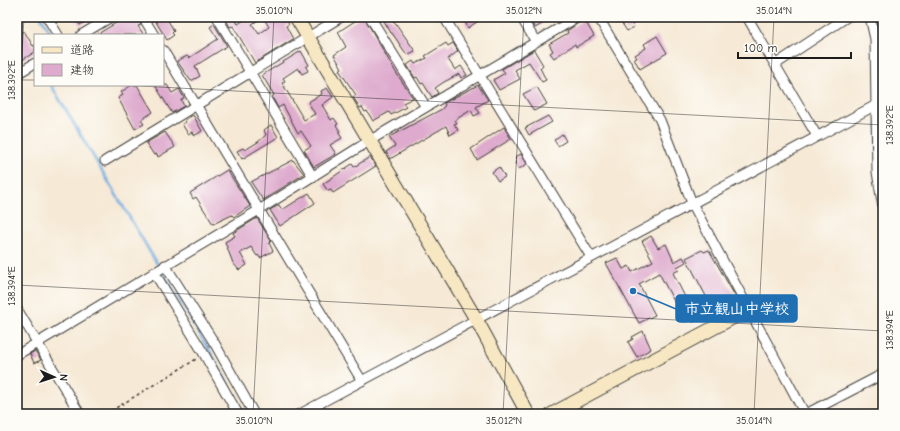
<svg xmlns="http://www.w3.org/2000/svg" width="900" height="431" viewBox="0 0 900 431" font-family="'Comic Neue','Klee One',sans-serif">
	<rect width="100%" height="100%" fill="#fdfcf7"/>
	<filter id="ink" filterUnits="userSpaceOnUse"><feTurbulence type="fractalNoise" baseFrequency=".025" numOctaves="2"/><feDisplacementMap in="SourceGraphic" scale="8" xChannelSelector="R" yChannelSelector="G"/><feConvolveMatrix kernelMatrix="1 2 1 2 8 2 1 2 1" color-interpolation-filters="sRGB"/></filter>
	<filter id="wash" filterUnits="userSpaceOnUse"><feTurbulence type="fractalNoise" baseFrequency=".012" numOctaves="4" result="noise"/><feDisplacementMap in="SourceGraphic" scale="16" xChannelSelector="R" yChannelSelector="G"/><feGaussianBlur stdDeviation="0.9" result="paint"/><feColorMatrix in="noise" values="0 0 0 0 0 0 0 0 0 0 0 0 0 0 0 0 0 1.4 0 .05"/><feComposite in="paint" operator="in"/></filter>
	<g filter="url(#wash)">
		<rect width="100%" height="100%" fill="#f6e9d5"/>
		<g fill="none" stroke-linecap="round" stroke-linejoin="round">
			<path stroke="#6eace1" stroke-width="2.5" d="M41,17L52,35
				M51,85L159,267
				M162,271L216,362L244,414"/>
			<path stroke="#6eace1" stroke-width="14" d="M879,17L883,27
				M883,122V182"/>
		</g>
		<g id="blocks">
			<path fill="#deaacd" d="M75,17H93L80,25Z
				M126,17H137L141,25L138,26L144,35H96Z
				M153,17H166L174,31L172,33L174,35L167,40Z
				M227,17H234L238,24L249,17H263L252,24L259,34L269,27L263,17H283L289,24L286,26L293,39L255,63L233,26L230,27L225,18Z
				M357,17H364L395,71L413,98L403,103L406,107L399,111L391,115L389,112L373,121L367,111L365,112L362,107L360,108L353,97L356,95L339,70L342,68L334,55L346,47L338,32L358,19Z
				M382,17H389L393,22L394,21L415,51L407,55L392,33H391Z
				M469,17H484L468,28L465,22L467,21L465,19Z
				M530,17H554L535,28L529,18Z
				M628,18L634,27L627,31L621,22Z
				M584,19L594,36L576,47L575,44L554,58L550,53L553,51L549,44L568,33L567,31Z
				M214,24L227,46L195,66L200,76L191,81L177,61L187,56L189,58L218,39L210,27Z
				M24,31L33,46L35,45V52L17,63V35Z
				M657,36L667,53L640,69L634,59L637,58L635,55L646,48L644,44Z
				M446,43L448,46L453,43L458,51L448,59L455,70L461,66L467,75L461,78L459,74L444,82L435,88L438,93L432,97L423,83L421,84L417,77L415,78L407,65L413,61L415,64L427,58L425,56Z
				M534,50L543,65L540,68L546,80L542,82L529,62L515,70L520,79L499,90L493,80L505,73L502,69Z
				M301,51L309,65L306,67L308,71L302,74L298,68L283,78L285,81L282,83L304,120L315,114L308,102L322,94L321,91L327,88L333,97L322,105L331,120L334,118L338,124L336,125L340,131L338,132L342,138L330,145L336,154L314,167L304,150L311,146L301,131L298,133L283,105L278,108L272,97L274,95L262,75Z
				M132,85H137L153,112L141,120L144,124L135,129L118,98L123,95L121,92Z
				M155,85H167L172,93L179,89L184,98L181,100L184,106L172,113Z
				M478,85L488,100L476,107L480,113L474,116L471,110L455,120L457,123L454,124L458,130L455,132L450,135L446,126L390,159L386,152L395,146L389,137L442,109L445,105L444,103Z
				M537,87L547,104L534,111L523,94Z
				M193,115L202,131L194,136L192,132L188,134L182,124L186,122L185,120Z
				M548,116L552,122L529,135L525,128Z
				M271,125L278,137L242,159L237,151L243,148L245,150L258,142L266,135L264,130Z
				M504,127L511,139L477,160L471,149Z
				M165,132L175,147L158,157L157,154L154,155L146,143Z
				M562,134L566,141L558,146L554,140Z
				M521,154L527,164L519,169L515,163L517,162L515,157Z
				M370,157L376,166L333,193L331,190L328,191L323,184L352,164L354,167Z
				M293,160L304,174L263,200L251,182Z
				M499,167L505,177L498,181L492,172Z
				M227,170L250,206L234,217L232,215L213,224L196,197L193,199L190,193Z
				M309,193L315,203L280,226L270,210L279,205L282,210Z
				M257,218L271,241L269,243L273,251L260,258L258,255L257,256L251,247L240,253L247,265L239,270L233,263L225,242L235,236L233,233Z
				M651,236L658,248L666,244L674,262L683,257L686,262L677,267L679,270L673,273L690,307L707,298L686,258L702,250L704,252L709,250L739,303L711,318L709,314L693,322L691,318L685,322L659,273L639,284L655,315L639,323L606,263L617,258L623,269L629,266L632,272L653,261L642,241Z
				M643,331L651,349L637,357L628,342L633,339L632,337Z
				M35,351L41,360L34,363L30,354Z"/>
		</g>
	</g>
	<g filter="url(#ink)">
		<use href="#blocks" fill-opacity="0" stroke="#3d3b38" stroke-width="1"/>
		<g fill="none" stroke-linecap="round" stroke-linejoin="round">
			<defs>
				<path id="street" d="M47,17L58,35
					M143,17L154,35
					M217,17L313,177
					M370,17L426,107
					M444,17L591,257
					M521,17L536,42
					M598,17L660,120L692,203L805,414
					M747,17L817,136
					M870,17L875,39L877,172L883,208
					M81,35L111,17
					M163,50L362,381
					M776,64L847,17
					M17,74L35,63
					M105,161L341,17
					M165,265L215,344L254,414
					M154,272L204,354L238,414
					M17,309L80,414
					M17,355L259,210L369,141L578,17
					M300,414L876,105
					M806,414L883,374"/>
				<path id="secondary" d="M296,17L476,319L528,414
					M552,414L749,309"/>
			</defs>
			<use href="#street" stroke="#3d3b38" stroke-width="11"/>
			<use href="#secondary" stroke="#3d3b38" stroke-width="15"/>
			<path stroke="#3d3b38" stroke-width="1.5" stroke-dasharray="3 3" stroke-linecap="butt" d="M106,414L198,358"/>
			<use href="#street" stroke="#fff" stroke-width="9"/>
			<use href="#secondary" stroke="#f7e8c3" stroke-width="13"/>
		</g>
	</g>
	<path fill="none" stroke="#1c1c1c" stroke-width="1" stroke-opacity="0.45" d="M17,80H35M121,85L883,125M17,149L24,17M17,285L883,331M253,414L274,17M503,414L524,17M754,414L774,17"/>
	<path fill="none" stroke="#1f6fb2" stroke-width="1.5" d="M633 291L676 309"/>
	<circle fill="#1f6fb2" stroke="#fdfcf7" stroke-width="1.5" cx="633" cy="291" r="4"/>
	<rect fill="#1f6fb2" stroke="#1f6fb2" stroke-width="1.5" x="676" y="295" width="121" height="27" rx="4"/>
	<g font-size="15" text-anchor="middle" font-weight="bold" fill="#fff">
		<text x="737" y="314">市立観山中学校</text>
	</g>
	<rect width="900" height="431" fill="none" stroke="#fdfcf7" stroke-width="44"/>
	<rect x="34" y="34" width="130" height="52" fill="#fdfcf7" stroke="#a3a29f"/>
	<rect x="42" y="47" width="20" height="6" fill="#f7e8c3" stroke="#a3a29f"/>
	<text x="70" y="54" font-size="12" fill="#1c1c1c">道路</text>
	<rect x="42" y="64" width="20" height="12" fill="#deaacd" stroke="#a3a29f"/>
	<text x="70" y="74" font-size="12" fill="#1c1c1c">建物</text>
	<g transform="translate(54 377) rotate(93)" stroke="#fdfcf7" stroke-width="3" paint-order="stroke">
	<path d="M0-3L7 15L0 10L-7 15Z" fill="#1c1c1c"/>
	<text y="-6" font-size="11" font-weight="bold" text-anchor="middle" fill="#1c1c1c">N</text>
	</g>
	<path d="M738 52v6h113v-6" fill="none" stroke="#1c1c1c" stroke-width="2"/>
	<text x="744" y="52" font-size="12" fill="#1c1c1c" stroke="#fdfcf7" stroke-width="3" paint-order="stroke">100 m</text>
	<rect x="22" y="22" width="856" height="387" fill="none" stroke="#1c1c1c" stroke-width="1.5"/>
	<g font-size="10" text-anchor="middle" fill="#1c1c1c">
		<text x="274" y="14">35.010°N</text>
		<text x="524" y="14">35.012°N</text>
		<text x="774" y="14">35.014°N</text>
		<text transform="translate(11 80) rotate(-90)" y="4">138.392°E</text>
		<text transform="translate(889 125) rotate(-90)" y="4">138.392°E</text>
		<text transform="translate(11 286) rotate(-90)" y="4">138.394°E</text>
		<text transform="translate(889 330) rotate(-90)" y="4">138.394°E</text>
		<text x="254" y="424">35.010°N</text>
		<text x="504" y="424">35.012°N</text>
		<text x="754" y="424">35.014°N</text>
	</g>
</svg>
